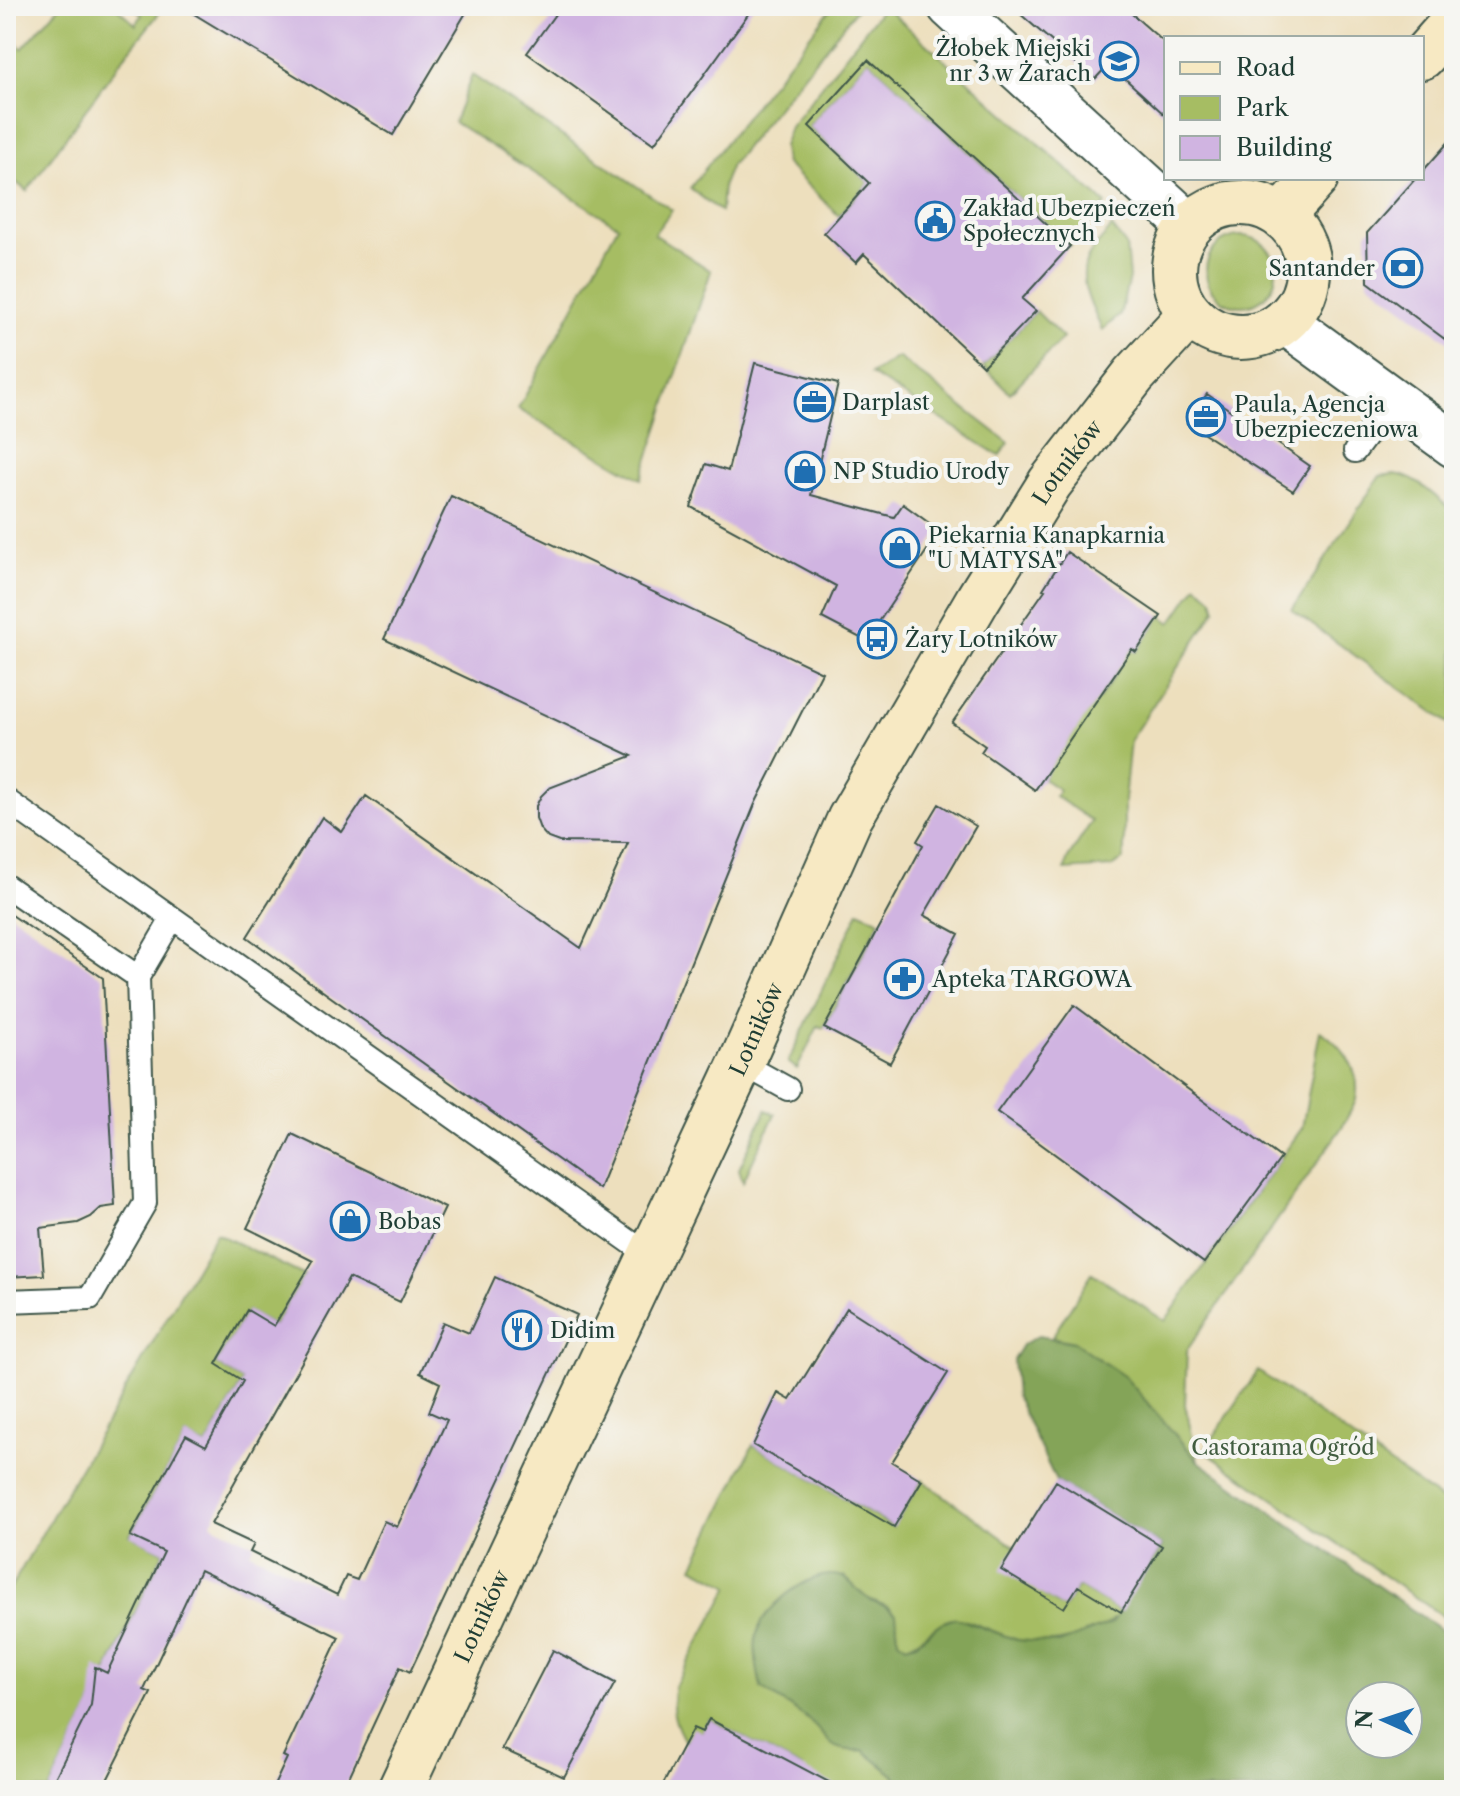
<svg xmlns="http://www.w3.org/2000/svg" width="1460" height="1796" viewBox="0 0 1460 1796" font-family="'Libre Caslon Text',serif">
	<rect width="100%" height="100%" fill="#f6f6f2"/>
	<filter id="ink" filterUnits="userSpaceOnUse"><feTurbulence type="fractalNoise" baseFrequency=".0125" numOctaves="2"/><feDisplacementMap in="SourceGraphic" scale="16" xChannelSelector="R" yChannelSelector="G"/><feConvolveMatrix kernelMatrix="1 2 1 2 8 2 1 2 1" color-interpolation-filters="sRGB"/></filter>
	<filter id="wash" filterUnits="userSpaceOnUse"><feTurbulence type="fractalNoise" baseFrequency=".006" numOctaves="4" result="noise"/><feDisplacementMap in="SourceGraphic" scale="32" xChannelSelector="R" yChannelSelector="G"/><feGaussianBlur stdDeviation="1.8" result="paint"/><feColorMatrix in="noise" values="0 0 0 0 0 0 0 0 0 0 0 0 0 0 0 0 0 1.4 0 .05"/><feComposite in="paint" operator="in"/></filter>
	<g filter="url(#wash)">
		<rect width="100%" height="100%" fill="#eddfbd"/>
		<path fill="#a6bd63" stroke="#627d4c" stroke-width="2" d="M60,6H115L136,25L142,15L132,6H165L120,62L27,191L6,174V54L16,43L22,49Z
			M833,6H859L731,165L723,185L721,212L690,188Z
			M884,6L1106,204L1070,246L868,60L809,126L869,183L839,216L785,163L783,146L790,127Z
			M472,75L672,210L654,234L711,271L641,479L518,409L618,226L454,122Z
			M1112,227L1126,245L1129,278L1120,315L1102,330C1093,309 1076,281 1088,257C1093,247 1105,236 1112,227Z
			M1206 271a35 35 0 1 1 70 0a35 35 0 1 1-70 0Z
			M1036,311L1063,338L1010,393L983,366Z
			M898,357L1009,443L999,456L871,374Z
			M1395,474C1418,477 1436,498 1454,512V727L1292,610L1380,476Z
			M1197,585L1213,599L1216,609L1130,740L1124,801V859L1112,867L1065,870L1067,860L1092,821L1055,796L1059,790L1043,779L1084,689L1099,699L1117,672L1105,664L1120,641L1136,652L1161,616L1171,623Z
			M859,911L880,921L824,1028L818,1026L797,1069L788,1062Z
			M1320,1031C1342,1045 1362,1070 1356,1099C1354,1108 1346,1118 1342,1127L1187,1350L1185,1405L1198,1461L1169,1428L1074,1342L1052,1337L1092,1273L1165,1321L1302,1128Z
			M766,1110L775,1114L743,1182L739,1169Z
			M216,1233L305,1276L274,1326L247,1311L216,1364L243,1381L206,1446L186,1436L130,1535L164,1552L106,1673L100,1670L91,1707L49,1790H6V1596Z
			M1258,1371L1454,1509V1624L1204,1451Z
			M753,1445L893,1527L922,1480L1015,1547L1058,1573L1045,1596L1064,1608L1078,1586L1121,1612C1099,1638 1044,1649 1012,1638C998,1634 966,1617 953,1619C935,1621 923,1641 906,1646L898,1640L896,1614L889,1607L866,1598L844,1576L761,1688C776,1698 791,1707 805,1717C830,1736 824,1753 863,1750L895,1776L907,1790H791L802,1768L709,1719L702,1733L686,1743C674,1724 670,1708 675,1686L730,1586L693,1567Z"/>
		<path fill="#84a459" stroke="#527046" stroke-width="2" fill-rule="evenodd" d="M1038,1336L1074,1342L1125,1377L1198,1461L1454,1639V1790H907L895,1776L863,1750C825,1753 830,1737 805,1717C791,1707 776,1698 761,1688C758,1672 754,1655 756,1638C760,1609 810,1568 840,1576C851,1579 858,1593 869,1599C879,1604 888,1606 896,1614L898,1640L906,1646L916,1643L941,1623L956,1618L1017,1640L1059,1643L1112,1623L1162,1546L1056,1481L1016,1397L1013,1360L1022,1345ZM1360,1696H1408V1744H1360Z"/>
		<g id="blocks">
			<path fill="#d0b4e1" d="M181,6H470L393,135Z
				M561,6H754L654,144L527,53Z
				M1011,6H1123L1166,44V116L1109,64L1095,79Z
				M868,60L1070,246L1022,299L1036,311L983,366L864,254L856,263L824,233L869,183L809,126Z
				M1454,136V346L1368,282L1367,233L1416,178H1422V172Z
				M755,363L838,384L811,495L894,517L903,504L940,531L866,641L822,618L836,586L691,507L706,464L728,471Z
				M1207,394L1310,466L1293,491L1187,423Z
				M451,496L822,672L755,804L599,1189L247,937L322,817L342,832L366,796L581,948L628,843L559,842L548,838L540,829L536,818V806L541,796L549,788L632,756L384,639Z
				M1067,552L1161,616L1136,652L1132,649L1035,790L981,752L985,746L952,723L1045,590L1043,589Z
				M939,804L976,826L924,915L959,934L890,1063L824,1028L923,845L917,841Z
				M6,911L103,978L115,1206L101,1208L91,1217L78,1223L40,1228L44,1275L6,1277Z
				M1074,1005L1281,1158L1204,1263L997,1112Z
				M292,1134L445,1208L400,1302L349,1278L211,1524L254,1544L250,1552L337,1595L346,1576L357,1580L384,1521L397,1527L447,1420L429,1412L440,1383L420,1373L443,1322L469,1333L495,1277L577,1315L410,1672L400,1667L343,1790H272L287,1758L283,1756L339,1637L200,1570L144,1690L151,1693L102,1790H49L91,1705L95,1667L107,1673L164,1552L130,1536L186,1435L206,1446L243,1381L216,1364L247,1310L274,1326L313,1261L247,1228Z
				M847,1308L948,1373L892,1462L922,1480L894,1527L753,1445L778,1393L790,1400Z
				M1056,1481L1162,1546L1121,1612L1078,1586L1064,1608L1001,1570Z
				M553,1650L615,1683L564,1777L502,1749Z
				M709,1719L844,1790H660L693,1728L702,1732Z"/>
		</g>
	</g>
	<g filter="url(#ink)">
		<use href="#blocks" fill-opacity="0" stroke="#3e5549" stroke-width="2"/>
		<g fill="none" stroke-linecap="round" stroke-linejoin="round">
			<defs>
				<path id="lane" d="M1355,451L1393,400
					M6,800L650,1256
					M6,886L138,977L145,1203L90,1298L6,1301
					M138,977L172,919
					M741,1063L788,1089"/>
				<path id="street" d="M950,6L1190,226
					M1285,322L1454,445"/>
				<g id="secondary">
					<path d="M1422,57L1454,21"/>
					<circle cx="1241" cy="270" r="67"/>
					<path d="M1282,216L1316,178"/>
					<path id="s1" d="M400,1790L741,1063L850,818L978,599L1050,483L1134,375L1190,314"/>
				</g>
			</defs>
			<use href="#lane" stroke="#3e5549" stroke-width="26"/>
			<use href="#street" stroke="#3e5549" stroke-width="48"/>
			<use href="#secondary" stroke="#3e5549" stroke-width="48"/>
			<use href="#lane" stroke="#fff" stroke-width="22"/>
			<use href="#street" stroke="#fff" stroke-width="44"/>
			<use href="#secondary" stroke="#f7e9c3" stroke-width="44"/>
		</g>
	</g>
	<defs>
		<symbol id="school-ring" viewBox="-11 -11 22 22"><circle r="9.5" fill="#f6f6f2" stroke="#1f6fb2" stroke-width="1.5"/><path d="M0-5L7-2L0 1L-7-2ZM-4 1L0 2.5L4 1V4Q0 6-4 4Z" fill="#1f6fb2"/></symbol>
		<symbol id="civic-ring" viewBox="-11 -11 22 22"><circle r="9.5" fill="#f6f6f2" stroke="#1f6fb2" stroke-width="1.5"/><path d="M-.6-6.5H3V-4.5H.6V-3L4-1V1h2V6H-6V1h2V-1L-.6-3ZM-1.2 2.5V6h2.4V2.5Z" fill="#1f6fb2"/></symbol>
		<symbol id="bank-ring" viewBox="-11 -11 22 22"><circle r="9.5" fill="#f6f6f2" stroke="#1f6fb2" stroke-width="1.5"/><path d="M-6-4H6V4H-6ZM0-2.3a2.3 2.3 0 1 0 0 4.6a2.3 2.3 0 1 0 0-4.6Z" fill="#1f6fb2"/></symbol>
		<symbol id="office-ring" viewBox="-11 -11 22 22"><circle r="9.5" fill="#f6f6f2" stroke="#1f6fb2" stroke-width="1.5"/><path d="M-6-3h4V-5.5h4V-3h4V5H-6ZM-1-4.5V-3h2v-1.5ZM-6 0V1H6V0Z" fill="#1f6fb2"/></symbol>
		<symbol id="shop-ring" viewBox="-11 -11 22 22"><circle r="9.5" fill="#f6f6f2" stroke="#1f6fb2" stroke-width="1.5"/><path d="M-5-2.5h2.3a2.7 3.5 0 0 1 5.4 0H5L5.5 6h-11ZM-1.5-2.5h3a1.5 2.3 0 0 0-3 0Z" fill="#1f6fb2"/></symbol>
		<symbol id="bus-ring" viewBox="-11 -11 22 22"><circle r="9.5" fill="#f6f6f2" stroke="#1f6fb2" stroke-width="1.5"/><path d="M-5-6H5V4H4V6H2V4H-2V6H-4V4H-5ZM-3.5-4V0h7V-4ZM-3.5 1.2v1.5H-2V1.2ZM2 1.2v1.5H3.5V1.2Z" fill="#1f6fb2"/></symbol>
		<symbol id="pharmacy-ring" viewBox="-11 -11 22 22"><circle r="9.5" fill="#f6f6f2" stroke="#1f6fb2" stroke-width="1.5"/><path d="M-2-6h4v4h4v4h-4v4h-4v-4h-4v-4h4Z" fill="#1f6fb2"/></symbol>
		<symbol id="restaurant-ring" viewBox="-11 -11 22 22"><circle r="9.5" fill="#f6f6f2" stroke="#1f6fb2" stroke-width="1.5"/><path d="M-5-6h1v4h1v-4h1v4h1v-4h1v5L-1.5 .5V6h-2V.5L-5-1ZM5-6V6H3V1.5H1.5Q1.5-4 5-6Z" fill="#1f6fb2"/></symbol>
	</defs>
	<g fill-rule="evenodd">
		<use href="#school-ring" x="1097" y="39" width="44" height="44"/>
		<use href="#civic-ring" x="913" y="199" width="44" height="44"/>
		<use href="#bank-ring" x="1381" y="246" width="44" height="44"/>
		<use href="#office-ring" x="792" y="380" width="44" height="44"/>
		<use href="#office-ring" x="1184" y="395" width="44" height="44"/>
		<use href="#shop-ring" x="783" y="449" width="44" height="44"/>
		<use href="#shop-ring" x="878" y="526" width="44" height="44"/>
		<use href="#bus-ring" x="855" y="617" width="44" height="44"/>
		<use href="#pharmacy-ring" x="882" y="957" width="44" height="44"/>
		<use href="#shop-ring" x="328" y="1199" width="44" height="44"/>
		<use href="#restaurant-ring" x="500" y="1308" width="44" height="44"/>
	</g>
	<g text-anchor="middle" dominant-baseline="central" stroke-width="8" stroke-linejoin="round" paint-order="stroke">
		<g font-size="22" fill="#1f3d34" stroke="#f6f6f2" text-anchor="start">
			<text x="1091" y="48" text-anchor="end">Żłobek Miejski<tspan x="1091" dy="25">nr 3 w Żarach</tspan></text>
			<text x="963" y="208">Zakład Ubezpieczeń<tspan x="963" dy="25">Społecznych</tspan></text>
			<text x="1375" y="268" text-anchor="end">Santander</text>
			<text x="842" y="402">Darplast</text>
			<text x="1234" y="404">Paula, Agencja<tspan x="1234" dy="25">Ubezpieczeniowa</tspan></text>
			<text x="833" y="471">NP Studio Urody</text>
			<text x="928" y="535">Piekarnia Kanapkarnia<tspan x="928" dy="25">"U MATYSA"</tspan></text>
			<text x="905" y="639">Żary Lotników</text>
			<text x="932" y="979">Apteka TARGOWA</text>
			<text x="378" y="1221">Bobas</text>
			<text x="550" y="1330">Didim</text>
		</g>
		<g font-size="22" fill="#1f3d34" stroke="#f6f6f2">
			<text stroke="none"><textPath href="#s1" startOffset="1488">Lotników</textPath></text>
			<text stroke="none"><textPath href="#s1" startOffset="840">Lotników</textPath></text>
			<text stroke="none"><textPath href="#s1" startOffset="192">Lotników</textPath></text>
		</g>
		<g font-size="22" fill="#415d40" stroke="#f6f6f2">
			<text x="1283" y="1447">Castorama Ogród</text>
		</g>
	</g>
	<rect width="1460" height="1796" fill="none" stroke="#f6f6f2" stroke-width="32"/>
	<rect x="1164" y="36" width="260" height="144" fill="#f6f6f2" stroke="#a0aca6" stroke-width="2"/>
	<rect x="1180" y="62" width="40" height="12" fill="#f7e9c3" stroke="#a0aca6" stroke-width="2"/>
	<text x="1236" y="76" font-size="24" fill="#1f3d34">Road</text>
	<rect x="1180" y="96" width="40" height="24" fill="#a6bd63" stroke="#a0aca6" stroke-width="2"/>
	<text x="1236" y="116" font-size="24" fill="#1f3d34">Park</text>
	<rect x="1180" y="136" width="40" height="24" fill="#d0b4e1" stroke="#a0aca6" stroke-width="2"/>
	<text x="1236" y="156" font-size="24" fill="#1f3d34">Building</text>
	<g transform="translate(1384 1720) rotate(273)"><circle r="38" fill="#f6f6f2" stroke="#a0aca6" stroke-width="2"/>
	<path d="M0-6L14 30L0 20L-14 30Z" fill="#1f6fb2"/>
	<text y="-12" font-size="22" font-weight="bold" text-anchor="middle" fill="#1f3d34">N</text>
	</g>
</svg>
